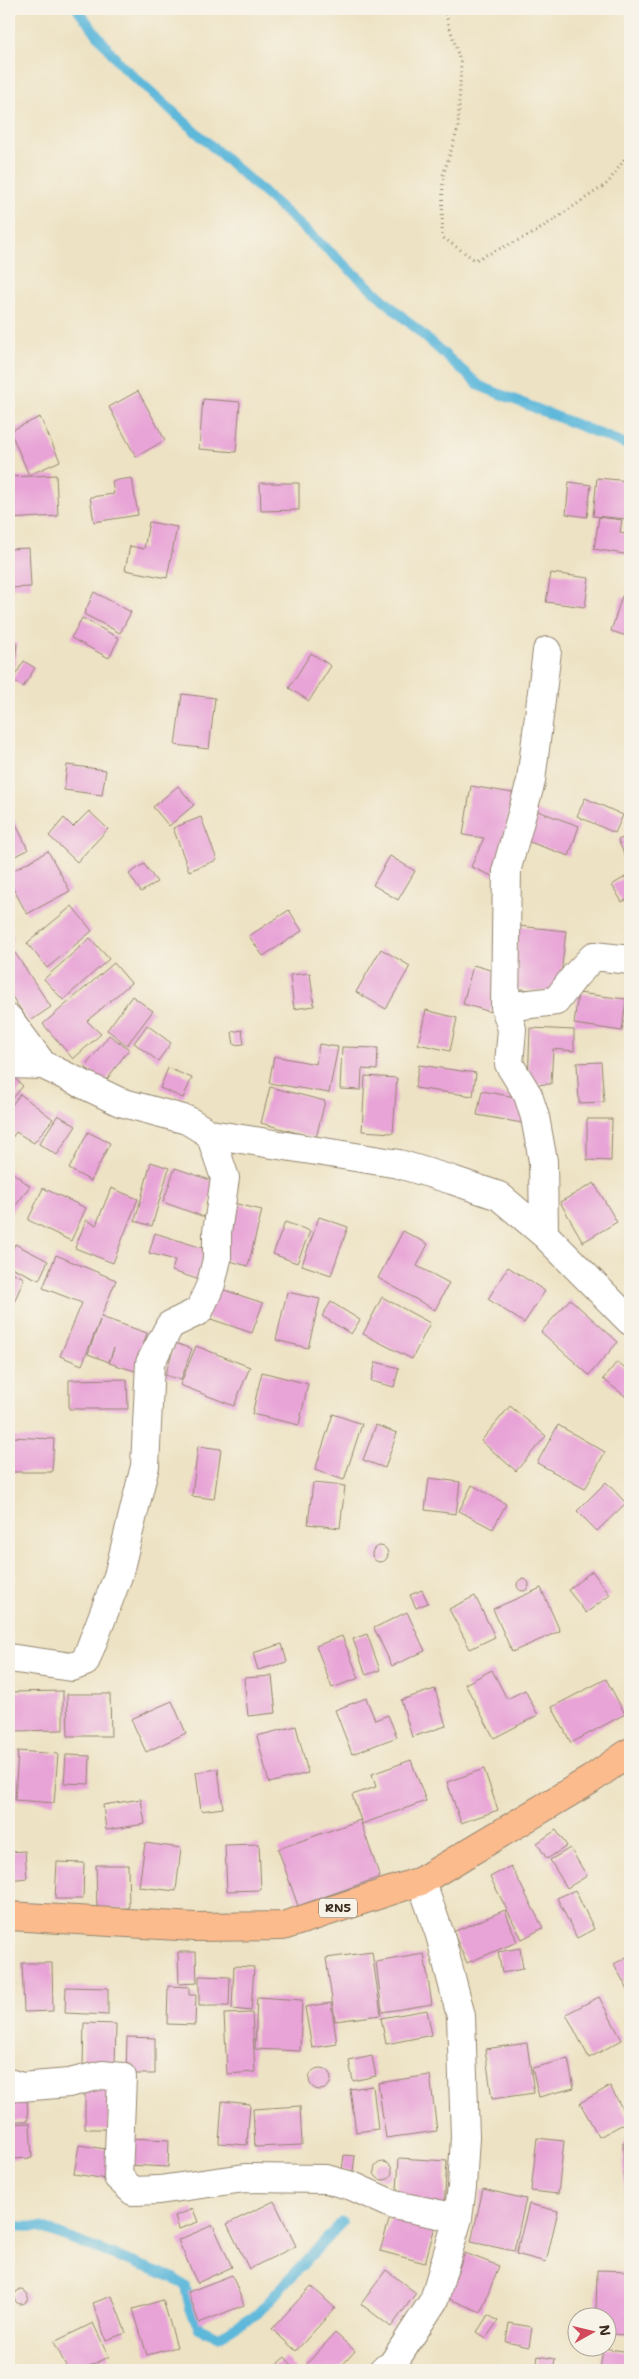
<svg xmlns="http://www.w3.org/2000/svg" width="639" height="2379" viewBox="0 0 639 2379" font-family="'Shantell Sans',sans-serif">
	<rect width="100%" height="100%" fill="#f7f3e8"/>
	<filter id="ink" filterUnits="userSpaceOnUse"><feTurbulence type="fractalNoise" baseFrequency=".02" numOctaves="2"/><feDisplacementMap in="SourceGraphic" scale="10" xChannelSelector="R" yChannelSelector="G"/><feConvolveMatrix kernelMatrix="1 2 1 2 8 2 1 2 1" color-interpolation-filters="sRGB"/></filter>
	<filter id="wash" filterUnits="userSpaceOnUse"><feTurbulence type="fractalNoise" baseFrequency=".0096" numOctaves="4" result="noise"/><feDisplacementMap in="SourceGraphic" scale="20" xChannelSelector="R" yChannelSelector="G"/><feGaussianBlur stdDeviation="1.12" result="paint"/><feColorMatrix in="noise" values="0 0 0 0 0 0 0 0 0 0 0 0 0 0 0 0 0 1.4 0 .05"/><feComposite in="paint" operator="in"/></filter>
	<g filter="url(#wash)">
		<rect width="100%" height="100%" fill="#ede2c3"/>
		<g fill="none" stroke-linecap="round" stroke-linejoin="round">
			<path stroke="#5db8da" stroke-width="10" d="M77,9L121,65L480,386L630,446
				M9,2226L40,2227L174,2278L185,2286L190,2309L199,2328L218,2337L257,2314L342,2222"/>
		</g>
		<g id="blocks">
			<path fill="#e8a3d7" d="M138,391L165,440L136,457L109,407Z
				M203,399L240,402L236,452L199,449Z
				M40,417L60,461L29,475L10,431Z
				M56,475L58,516L9,519V477Z
				M132,478L138,515L94,522L90,497L114,494L112,481Z
				M597,478L630,481L627,519L593,516Z
				M569,482L591,485L587,517L566,514Z
				M260,483H299V510L261,511Z
				M599,517L622,520L620,533L630,535V555L594,549Z
				M149,522L177,527L167,578L125,570L130,546L144,549Z
				M29,548L31,587L9,588V549Z
				M551,573L589,578L585,607L546,602Z
				M94,592L131,612L120,633L84,614Z
				M622,596L630,599V637L611,631Z
				M82,618L119,638L109,658L71,638Z
				M9,642L17,643L15,666H9Z
				M311,653L331,666L309,701L289,688Z
				M24,661L35,668L23,687L12,680Z
				M182,694L215,698L209,749L175,745Z
				M67,765L106,770L102,795L64,790Z
				M178,786L194,805L169,826L153,807Z
				M471,786L513,793L506,832L510,834L492,876L471,867L484,838L463,835Z
				M585,798L623,815L615,833L577,816Z
				M532,809L579,826L569,856L521,839Z
				M89,811L108,829L77,862L49,836L64,818L73,827Z
				M12,815L28,850L9,859V817Z
				M201,817L217,860L189,871L173,828Z
				M630,835V864L629,865L618,840Z
				M48,851L70,891L27,914L9,881V873Z
				M390,856L415,871L398,900L373,885Z
				M144,864L157,882L141,892L129,874Z
				M630,874V898L622,902L612,885Z
				M72,906L92,931L47,968L27,943Z
				M289,910L302,931L263,956L249,936Z
				M9,926L14,939L9,942Z
				M519,926L566,931L559,993L512,988Z
				M90,938L109,959L63,1000L44,979Z
				M381,949L410,966L386,1009L356,992Z
				M13,950L51,1007L29,1022L9,992V953Z
				M114,963L131,983L87,1021L101,1034L73,1059L43,1024Z
				M473,965L501,973L491,1012L463,1004Z
				M310,973L314,1006L294,1009L290,975Z
				M578,993L626,999L622,1031L574,1024Z
				M132,996L153,1011L127,1045L107,1030Z
				M426,1010L457,1018L450,1051L418,1044Z
				M147,1025L171,1043L158,1061L134,1043Z
				M530,1028L574,1030V1051L553,1049L551,1084L528,1085Z
				M242,1030L244,1044L234,1045L232,1032Z
				M109,1035L129,1049L105,1082L85,1067Z
				M319,1044L338,1047L329,1093L269,1083L274,1056L316,1064Z
				M342,1047L378,1048L377,1070L362,1069L361,1090L340,1089Z
				M601,1062L604,1102L579,1103L577,1063Z
				M419,1065L476,1073L473,1096L415,1088Z
				M168,1068L192,1078L183,1098L160,1088Z
				M9,1073L23,1086L9,1103Z
				M365,1076L397,1078L393,1133L362,1131Z
				M270,1087L325,1101L316,1138L261,1123Z
				M482,1091L526,1099L522,1123L477,1115Z
				M20,1094L53,1119L34,1143L16,1132L9,1142V1109Z
				M58,1115L76,1126L57,1155L39,1144Z
				M587,1119H612L611,1161L587,1160Z
				M88,1132L110,1143L91,1181L69,1169Z
				M151,1162L169,1168L152,1226L135,1221Z
				M175,1168L216,1182L204,1217L163,1202Z
				M9,1170L30,1186L9,1215Z
				M594,1183L617,1222L583,1242L560,1202Z
				M43,1188L86,1208L71,1241L28,1220Z
				M111,1188L138,1199L113,1263L75,1248L86,1220L96,1225Z
				M233,1203L262,1210L248,1266L219,1258Z
				M319,1217L348,1227L331,1275L302,1265Z
				M285,1222L310,1231L297,1263L273,1254Z
				M403,1231L428,1244L417,1266L449,1283L435,1310L378,1278Z
				M155,1233L215,1252L206,1282L172,1271L175,1260L149,1253Z
				M15,1244L48,1261L39,1280L9,1266V1257Z
				M56,1255L116,1280L101,1317L147,1333L135,1371L109,1363L114,1348L109,1362L88,1354L100,1320L82,1365L60,1356L82,1303L43,1288Z
				M508,1267L545,1291L524,1323L488,1299Z
				M9,1271L24,1278L9,1315Z
				M215,1287L263,1303L252,1333L205,1317Z
				M287,1292L320,1299L308,1348L276,1340Z
				M382,1297L430,1323L412,1359L363,1334Z
				M570,1299L618,1342L589,1375L541,1332Z
				M331,1302L360,1320L351,1334L322,1316Z
				M175,1343L192,1349L181,1380L165,1375Z
				M196,1346L250,1367L234,1406L180,1385Z
				M376,1362L399,1368L394,1387L371,1381Z
				M617,1362L630,1373V1400L603,1379Z
				M262,1372L308,1384L299,1425L252,1414Z
				M127,1379L128,1409H69V1380Z
				M510,1406L546,1436L516,1471L481,1441Z
				M333,1414L362,1424L344,1480L315,1470Z
				M376,1425L397,1433L385,1468L363,1460Z
				M558,1425L605,1452L585,1489L537,1463Z
				M11,1437L54,1439L52,1472H9Z
				M198,1446L221,1449L214,1499L192,1496Z
				M429,1478L460,1482L456,1514L425,1510Z
				M606,1482L626,1503L597,1531L577,1511Z
				M313,1483L345,1486L340,1528L308,1524Z
				M472,1485L506,1504L493,1529L459,1511Z
				M372 1554a8 8 0 1 1 16 0a8 8 0 1 1-16 0Z
				M592,1571L610,1595L586,1613L568,1590Z
				M517 1585a6 6 0 1 1 12 0a6 6 0 1 1-12 0Z
				M541,1588L560,1631L512,1652L493,1609Z
				M422,1590L428,1603L416,1608L410,1595Z
				M475,1596L495,1637L470,1649L449,1609Z
				M407,1612L425,1651L392,1666L374,1628Z
				M367,1634L380,1670L366,1675L353,1639Z
				M342,1636L359,1678L332,1688L316,1646Z
				M282,1644L287,1662L258,1670L253,1653Z
				M492,1670L507,1699L525,1690L538,1715L494,1738L465,1684Z
				M272,1676L276,1713L248,1716L244,1678Z
				M606,1679L625,1714L571,1743L552,1707Z
				M435,1689L446,1726L412,1737L401,1700Z
				M63,1691V1730L12,1731L11,1692Z
				M67,1694H110L111,1736H68Z
				M366,1698L375,1720L388,1715L397,1737L352,1754L335,1710Z
				M172,1701L186,1733L146,1752L131,1719Z
				M296,1726L308,1773L269,1783L257,1736Z
				M18,1751L58,1754L54,1803L15,1800Z
				M66,1755L90,1756L89,1784L64,1783Z
				M411,1760L426,1801L362,1824L352,1795L376,1787L372,1774Z
				M218,1769L223,1808L201,1811L196,1772Z
				M484,1769L498,1810L461,1823L447,1782Z
				M141,1799L145,1824L106,1830L103,1805Z
				M360,1820L380,1877L298,1906L278,1849Z
				M556,1830L567,1846L547,1859L537,1843Z
				M145,1843L181,1848L176,1891L139,1887Z
				M259,1844L261,1890L227,1891L225,1845Z
				M570,1848L587,1876L567,1888L550,1860Z
				M25,1851L27,1878L9,1880V1852Z
				M57,1862L84,1863L83,1899H55Z
				M96,1865H128L129,1908L97,1909Z
				M511,1866L543,1928L522,1939L490,1877Z
				M575,1890L594,1929L577,1938L557,1898Z
				M505,1910L517,1942L467,1963L453,1932Z
				M520,1948L523,1969L502,1973L498,1952Z
				M178,1952H196L197,1983L179,1984Z
				M372,1952L381,2015L335,2021L326,1958Z
				M424,1954L432,2004L382,2012L376,1962Z
				M630,1955V1994L614,1964Z
				M22,1963H52L53,2011L24,2012Z
				M234,1966L254,1967L251,2011L232,2009Z
				M199,1976L230,1977L229,2006H199Z
				M168,1986L189,1987V1995H196L195,2025L167,2024Z
				M66,1987L108,1988V2015L65,2013Z
				M257,1997L302,2000L300,2051L255,2049Z
				M599,1997L622,2040L589,2058L566,2014Z
				M331,2003L337,2044L312,2048L305,2007Z
				M427,2010L432,2035L386,2044L381,2018Z
				M252,2013L255,2072L227,2074L224,2014Z
				M84,2023L116,2024L115,2067L83,2066Z
				M127,2037L155,2038V2074H126Z
				M527,2043L534,2093L492,2099L485,2049Z
				M372,2056L376,2076L353,2081L349,2061Z
				M568,2059L574,2088L539,2097L532,2068Z
				M309 2079a11 11 0 1 1 22 0a11 11 0 1 1-22 0Z
				M430,2075L437,2131L386,2138L378,2083Z
				M373,2086L378,2129L356,2132L350,2089Z
				M610,2086L629,2121L599,2137L580,2103Z
				M85,2087H109V2129H85Z
				M27,2094L28,2121H9V2095Z
				M222,2101L250,2104L247,2145L219,2143Z
				M300,2106L302,2145L255,2147L253,2109Z
				M30,2123L32,2158L9,2159V2124Z
				M128,2138L169,2140L168,2167L127,2165Z
				M537,2138L564,2141L558,2194L531,2191Z
				M623,2142H630V2198H625Z
				M79,2145L112,2150L107,2179L74,2174Z
				M344,2155L355,2156L353,2171L342,2170Z
				M399,2158L447,2161L444,2208L396,2205Z
				M374 2171a9 9 0 1 1 18 0a9 9 0 1 1-18 0Z
				M483,2189L526,2199L514,2251L471,2242Z
				M274,2201L296,2246L249,2269L227,2224Z
				M529,2204L558,2211L546,2262L516,2254Z
				M393,2207L437,2219L425,2263L380,2251Z
				M193,2209L198,2222L179,2229L175,2216Z
				M213,2225L232,2267L197,2283L178,2240Z
				M465,2253L499,2266L481,2312L447,2298Z
				M386,2270L416,2293L391,2327L361,2304Z
				M597,2270L630,2271V2335L606,2334V2316H596Z
				M232,2275L244,2305L199,2323L188,2292Z
				M311,2286L335,2308L296,2351L272,2329Z
				M14 2297a7 7 0 1 1 14 0a7 7 0 1 1-14 0Z
				M112,2296L126,2333L106,2340L93,2303Z
				M163,2300L177,2347L147,2355L133,2309Z
				M488,2315L498,2321L486,2338L477,2332Z
				M93,2323L109,2357L81,2370H68L54,2342Z
				M509,2323L532,2327L529,2347L506,2342Z
				M335,2333L355,2351L338,2370H308L304,2367Z
				M603,2348L630,2352V2370H600Z
				M538,2356L555,2359L553,2370H536Z
				M285,2357L296,2370H270Z"/>
		</g>
	</g>
	<g filter="url(#ink)">
		<use href="#blocks" fill-opacity="0" stroke="#948670" stroke-width="1"/>
		<g fill="none" stroke-linecap="round" stroke-linejoin="round">
			<defs>
				<path id="street" d="M505,1007L556,1001L575,976L594,956L630,960
					M9,1019L43,1065L120,1102L187,1120L210,1134L399,1164L452,1180L499,1196L544,1234L630,1321
					M9,1064L43,1065
					M544,1234L543,1161L535,1117L528,1095L509,1064L512,1029L505,1007L507,868L531,781L547,651
					M9,1658L72,1667L85,1662L118,1576L145,1466L150,1363L170,1325L199,1311L211,1284L217,1259V1232L225,1178L210,1134
					M9,2083L21,2087L69,2083L102,2075L122,2077L118,2177L133,2191L159,2190L245,2178L326,2179L352,2186L394,2205L458,2218
					M383,2370L392,2365L434,2300L458,2218L462,2187L465,2137L461,2016L440,1935L421,1881"/>
				<path id="highway" d="M9,1916L195,1927L283,1926L421,1881L590,1780L630,1752"/>
			</defs>
			<use href="#street" stroke="#948670" stroke-width="30"/>
			<use href="#highway" stroke="#948670" stroke-width="30"/>
			<path stroke="#948670" stroke-width="3" stroke-dasharray="1 4" stroke-linecap="butt" d="M444,9L461,64L458,129L443,175L442,237L475,260L534,233L608,183L630,151"/>
			<use href="#street" stroke="#fff" stroke-width="28"/>
			<use href="#highway" stroke="#fbbb8d" stroke-width="28"/>
		</g>
	</g>
	<g text-anchor="middle" dominant-baseline="central" stroke-width="4" stroke-linejoin="round" paint-order="stroke">
		<rect fill="#f7f3e8" stroke="#73665b" stroke-width="1" x="319" y="1898.5" width="38" height="19" rx="4"/>
		<g font-size="12" font-weight="bold" fill="#3b2a1e">
			<text x="338" y="1908">RN5</text>
		</g>
	</g>
	<rect width="639" height="2379" fill="none" stroke="#f7f3e8" stroke-width="30"/>
	<g transform="translate(592 2332) rotate(82)"><circle r="24" fill="#f7f3e8" stroke="#aca397"/>
	<path d="M0-4L9 19L0 12L-9 19Z" fill="#d1495b"/>
	<text y="-8" font-size="14" font-weight="bold" text-anchor="middle" fill="#3b2a1e">N</text>
	</g>
</svg>
